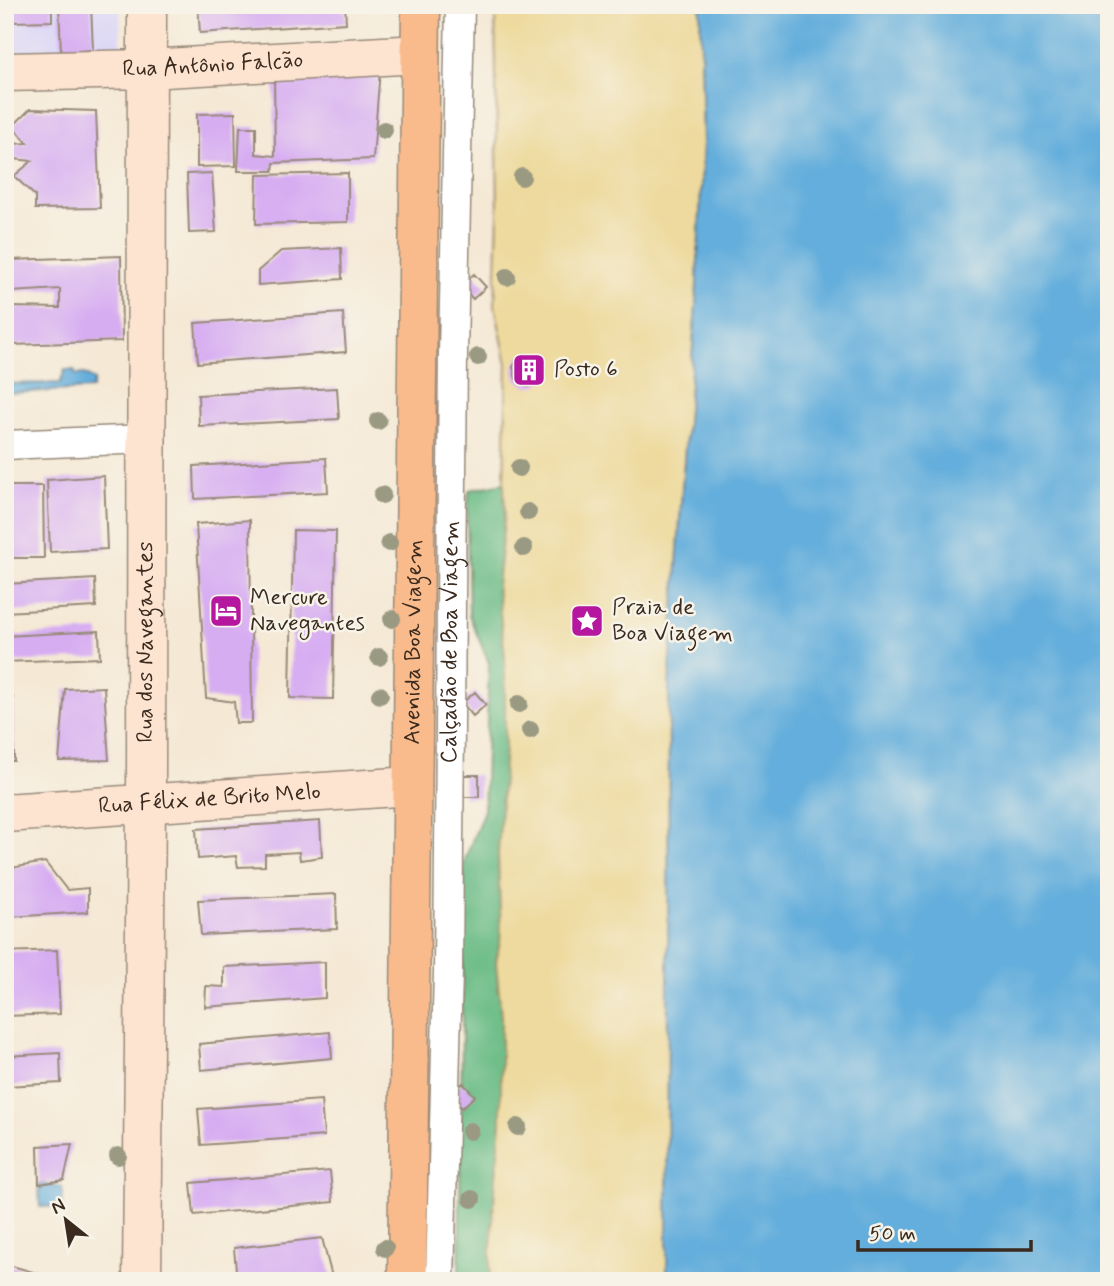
<svg xmlns="http://www.w3.org/2000/svg" width="1114" height="1286" viewBox="0 0 1114 1286" font-family="Mynerve,sans-serif">
	<rect width="100%" height="100%" fill="#f7f3e8"/>
	<filter id="ink" filterUnits="userSpaceOnUse"><feTurbulence type="fractalNoise" baseFrequency=".0143" numOctaves="2"/><feDisplacementMap in="SourceGraphic" scale="14" xChannelSelector="R" yChannelSelector="G"/><feConvolveMatrix kernelMatrix="1 2 1 2 8 2 1 2 1" color-interpolation-filters="sRGB"/></filter>
	<filter id="wash" filterUnits="userSpaceOnUse"><feTurbulence type="fractalNoise" baseFrequency=".00686" numOctaves="4" result="noise"/><feDisplacementMap in="SourceGraphic" scale="28" xChannelSelector="R" yChannelSelector="G"/><feGaussianBlur stdDeviation="1.57" result="paint"/><feColorMatrix in="noise" values="0 0 0 0 0 0 0 0 0 0 0 0 0 0 0 0 0 1.4 0 .05"/><feComposite in="paint" operator="in"/></filter>
	<g filter="url(#wash)">
		<rect width="100%" height="100%" fill="#f5e9d5"/>
		<path fill="#dbd6f7" d="M5,5H120L121,49L5,55Z"/>
		<path fill="#70be89" stroke="#567454" stroke-width="2" d="M504,483L505,512L497,587L505,656V749L498,854L501,935L496,962L501,1015V1123L495,1188L490,1266L491,1281H459L464,862L484,810L489,663L469,615L467,519L469,490Z"/>
		<path fill="#eeda9e" stroke="#94825e" stroke-width="2" d="M495,5H700L703,143L696,306L683,474L669,687L667,1281H491L490,1266L495,1188L501,1123V1015L496,962L501,935L498,854L505,749V656L497,587L505,512L504,483L507,364L495,306L498,214Z"/>
		<path fill="#63aedc" stroke="#4f6c7d" stroke-width="2" d="M700,5H1109V1281H667L669,687L683,474L696,306L703,143Z
			M65,370H74L76,375L84,374L94,380L92,389L7,393L6,384L60,383Z
			M39,1184L62,1187L63,1206L40,1207Z"/>
		<g id="blocks">
			<path fill="#d7adf2" d="M11,5H52V21L12,22Z
				M59,5H91L93,50L61,52Z
				M198,5H345L346,23L200,33Z
				M380,69L373,159L274,163L273,171H238L240,127H256V154L275,156L274,73Z
				M30,109L96,111L100,208L35,209V196L14,176L32,161L14,159L13,144L28,143L12,127Z
				M235,113L236,166L197,167V114Z
				M212,173L216,232L189,233L187,174Z
				M348,173V222L256,224L257,175Z
				M341,248L342,279L258,285V271L281,251Z
				M121,256L122,341L13,345L11,307L60,308V289L11,292L10,260Z
				M474,274L486,287L473,299L461,286Z
				M343,313L346,352L198,363L195,323Z
				M533,354L543,361L545,373L539,385L527,387L516,379L513,367L520,356Z
				M337,388L339,419L199,426L198,395Z
				M326,458L328,492L195,499L194,466Z
				M104,476L107,549L50,552L47,480Z
				M5,486H43L44,558H5Z
				M250,520L252,723H236L234,702L206,698L196,524Z
				M293,530L336,531L333,699L290,698Z
				M95,579L96,607L5,612V584Z
				M99,631L100,658L5,662V636Z
				M104,687L109,760L59,761L65,689Z
				M475,692L486,705L473,716L462,703Z
				M5,697H13L14,761H5Z
				M463,775H479V797H464Z
				M320,821L322,857L300,860L299,852L265,854V866L238,867L236,856L198,859L196,829Z
				M45,862L67,890L88,888V912L9,917L5,909V869Z
				M336,894L337,929L201,935L198,900Z
				M57,950L60,1014L5,1016V952Z
				M325,962V998L205,1007L206,986L224,987V967Z
				M330,1032L332,1058L201,1070L199,1044Z
				M60,1053L61,1083L5,1086V1056Z
				M463,1083L475,1096L462,1108L450,1095Z
				M321,1100L324,1136L201,1145L198,1109Z
				M72,1144L64,1180L39,1184L38,1146Z
				M330,1171L333,1202L194,1215L191,1183Z
				M322,1238L332,1277L237,1281L234,1248Z
				M5,1264L61,1280V1281H5Z"/>
		</g>
	</g>
	<g filter="url(#ink)">
		<use href="#blocks" fill-opacity="0" stroke="#988a7a" stroke-width="2"/>
		<g fill="none" stroke-linecap="round" stroke-linejoin="round">
			<defs>
				<g id="street">
					<path d="M5,445L146,439"/>
					<path id="s1" d="M440,1281L448,971L453,353L460,5"/>
				</g>
				<g id="secondary">
					<path id="s2" d="M5,72L147,69L420,54"/>
					<path id="s3" d="M5,813L412,786"/>
					<path id="s4" d="M142,1281L146,804L147,5"/>
				</g>
				<g id="primary">
					<path id="s5" d="M407,1281L421,5"/>
				</g>
			</defs>
			<use href="#street" stroke="#988a7a" stroke-width="31"/>
			<use href="#secondary" stroke="#988a7a" stroke-width="41"/>
			<use href="#primary" stroke="#988a7a" stroke-width="41"/>
			<use href="#street" stroke="#fff" stroke-width="28"/>
			<use href="#secondary" stroke="#fde4d1" stroke-width="38"/>
			<use href="#primary" stroke="#fabb8c" stroke-width="38"/>
		</g>
		<g fill="#9a9982">
			<circle cx="384" cy="130" r="9"/>
			<circle cx="522" cy="177" r="9"/>
			<circle cx="507" cy="277" r="9"/>
			<circle cx="478" cy="357" r="9"/>
			<circle cx="378" cy="421" r="9"/>
			<circle cx="519" cy="468" r="9"/>
			<circle cx="382" cy="495" r="9"/>
			<circle cx="528" cy="512" r="9"/>
			<circle cx="389" cy="543" r="9"/>
			<circle cx="524" cy="548" r="9"/>
			<circle cx="392" cy="619" r="9"/>
			<circle cx="379" cy="657" r="9"/>
			<circle cx="380" cy="695" r="9"/>
			<circle cx="519" cy="704" r="9"/>
			<circle cx="530" cy="730" r="9"/>
			<circle cx="518" cy="1127" r="9"/>
			<circle cx="470" cy="1131" r="9"/>
			<circle cx="118" cy="1156" r="9"/>
			<circle cx="472" cy="1199" r="9"/>
			<circle cx="385" cy="1248" r="9"/>
		</g>
	</g>
	<defs>
		<symbol id="building-square" viewBox="-11 -11 22 22"><rect x="-9" y="-9" width="18" height="18" rx="4" fill="#b5179e" stroke="#f7f3e8"/><path d="M-4-6H4V6H1V3H-1V6H-4ZM-2.5-4.3h1.7v1.8h-1.7ZM.8-4.3h1.7v1.8H.8ZM-2.5-1h1.7V.8h-1.7ZM.8-1h1.7V.8H.8Z" fill="#fff"/></symbol>
		<symbol id="hotel-square" viewBox="-11 -11 22 22"><rect x="-9" y="-9" width="18" height="18" rx="4" fill="#b5179e" stroke="#f7f3e8"/><path d="M-6-4.5h1.5V1H6V5H4.5V3h-9V5H-6ZM-4 0a1.8 1.8 0 1 1 3.6 0ZM.5 0V-2.5h3Q6-2.5 6 0Z" fill="#fff"/></symbol>
		<symbol id="sight-square" viewBox="-11 -11 22 22"><rect x="-9" y="-9" width="18" height="18" rx="4" fill="#b5179e" stroke="#f7f3e8"/><path d="M0-6L1.8-2.2L6-1.7L2.9 1.2L3.7 5.4L0 3.3L-3.7 5.4L-2.9 1.2L-6-1.7L-1.8-2.2Z" fill="#fff"/></symbol>
	</defs>
	<g fill-rule="evenodd">
		<use href="#building-square" x="510" y="351" width="38" height="38"/>
		<use href="#hotel-square" x="207" y="592" width="38" height="38"/>
		<use href="#sight-square" x="568" y="602" width="38" height="38"/>
	</g>
	<g text-anchor="middle" dominant-baseline="central" stroke-width="5" stroke-linejoin="round" paint-order="stroke">
		<g font-size="23" fill="#3b2a1e" stroke="#f7f3e8">
			<text stroke="none"><textPath href="#s2" startOffset="208">Rua Antônio Falcão</textPath></text>
			<text stroke="none"><textPath href="#s4" startOffset="639">Rua dos Navegantes</textPath></text>
			<text stroke="none"><textPath href="#s5" startOffset="639">Avenida Boa Viagem</textPath></text>
			<text stroke="none"><textPath href="#s1" startOffset="639">Calçadão de Boa Viagem</textPath></text>
			<text stroke="none"><textPath href="#s3" startOffset="205">Rua Félix de Brito Melo</textPath></text>
		</g>
		<g font-size="23" fill="#3b2a1e" stroke="#f7f3e8" text-anchor="start">
			<text x="554" y="370">Posto 6</text>
			<text x="250" y="598">Mercure<tspan x="250" dy="26">Navegantes</tspan></text>
			<text x="612" y="608">Praia de<tspan x="612" dy="26">Boa Viagem</tspan></text>
		</g>
	</g>
	<rect width="1114" height="1286" fill="none" stroke="#f7f3e8" stroke-width="28"/>
	<g transform="translate(66 1220) rotate(330)" stroke="#f7f3e8" stroke-width="5" paint-order="stroke">
	<path d="M0-5L12 26L0 18L-12 26Z" fill="#3b2a1e"/>
	<text y="-10" font-size="19" font-weight="bold" text-anchor="middle" fill="#3b2a1e">N</text>
	</g>
	<path d="M858 1240v10h173v-10" fill="none" stroke="#3b2a1e" stroke-width="3.5"/>
	<text x="869" y="1240" font-size="21" fill="#3b2a1e" stroke="#f7f3e8" stroke-width="5" paint-order="stroke">50 m</text>
</svg>
